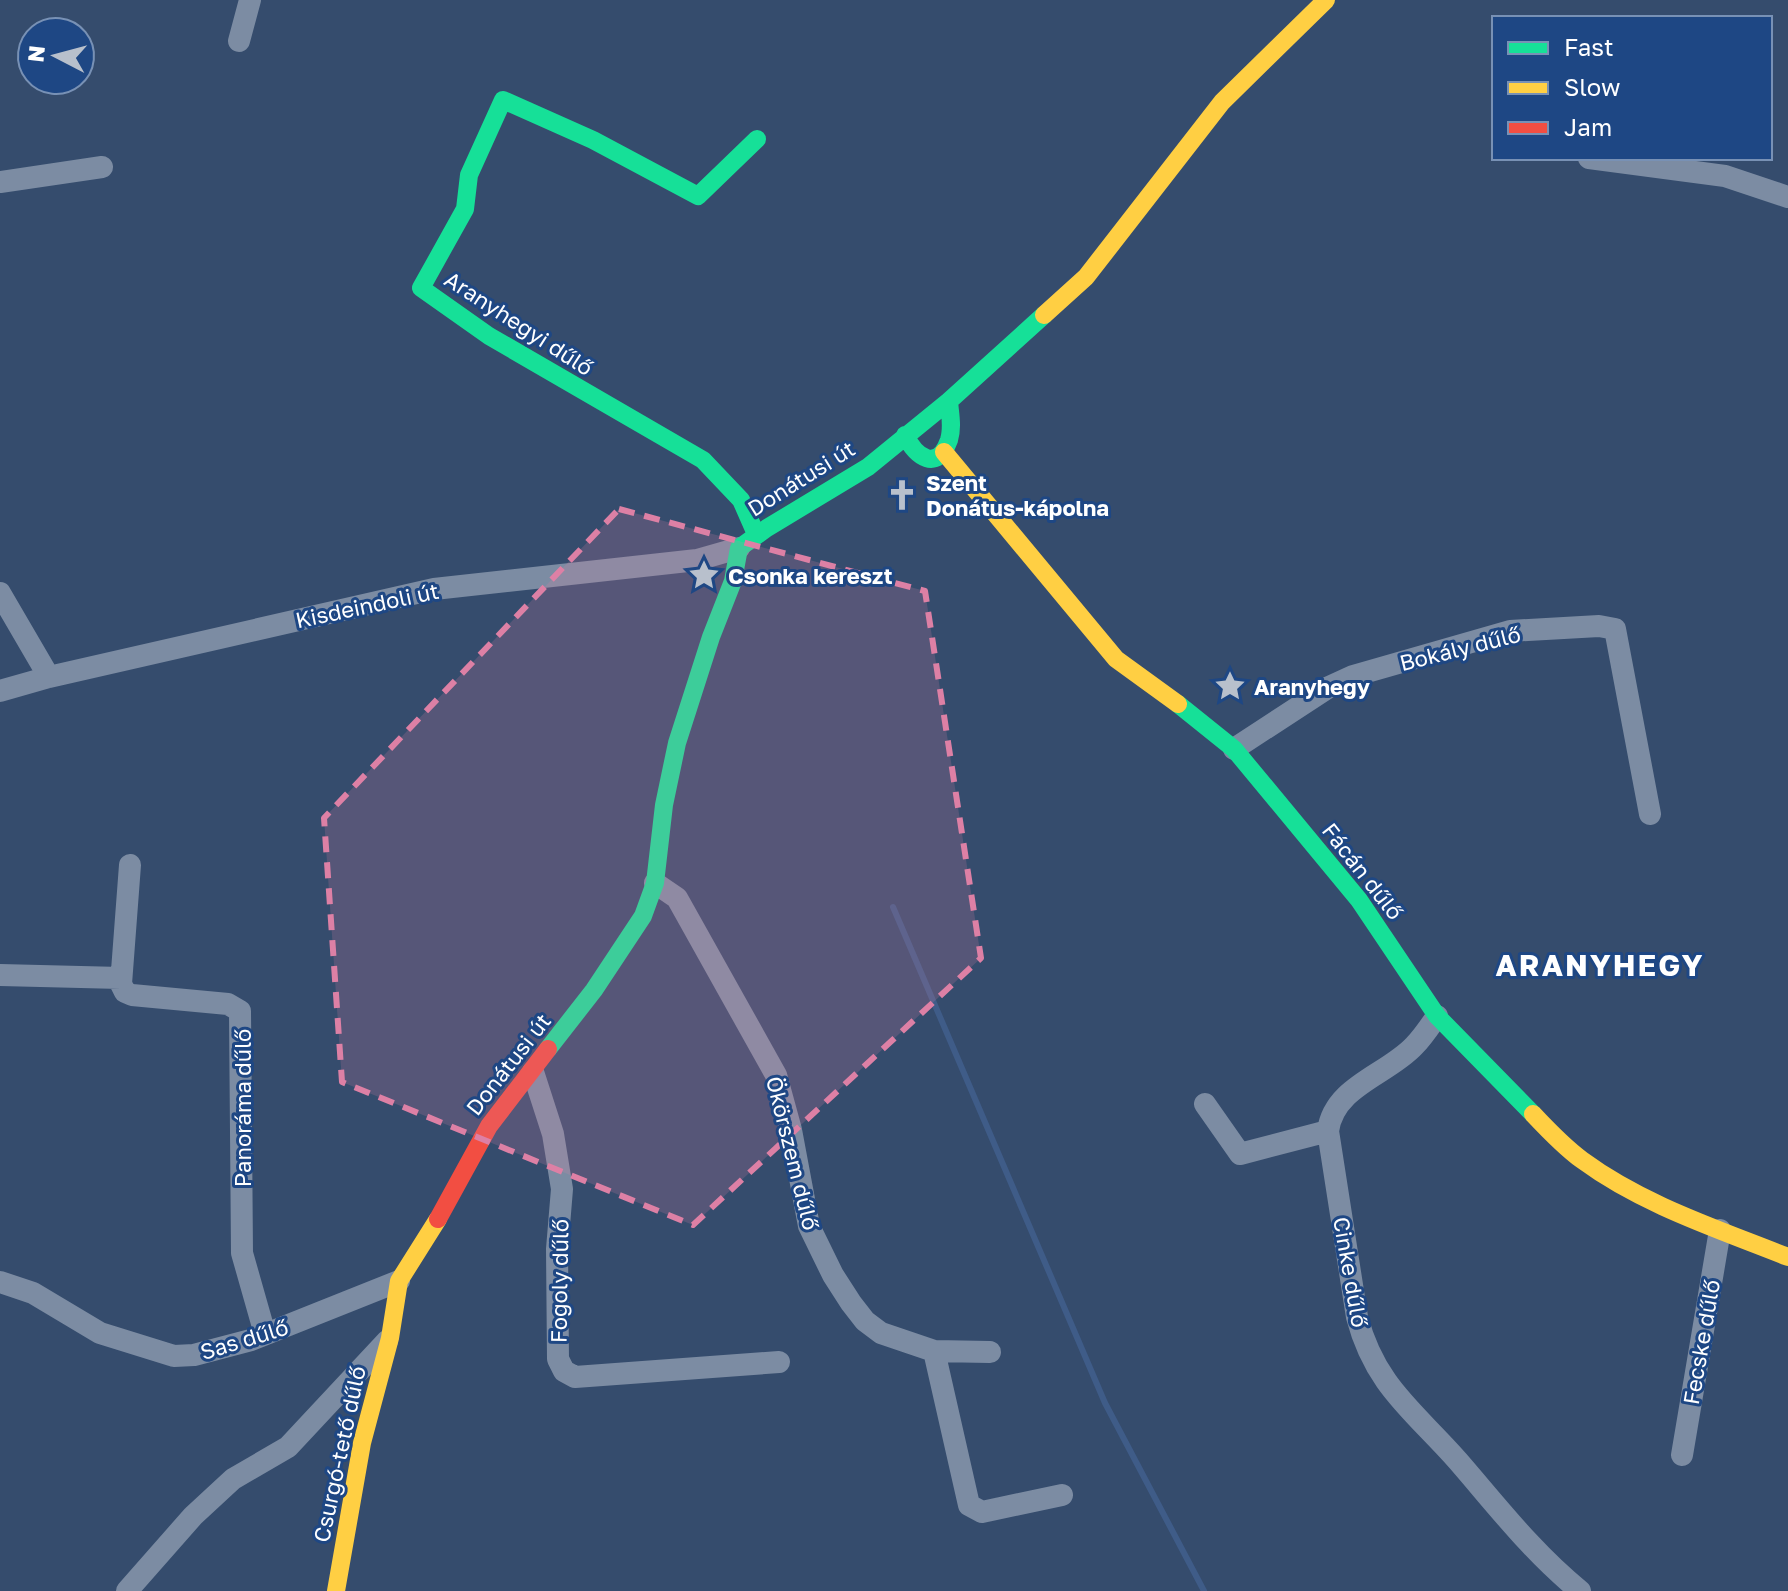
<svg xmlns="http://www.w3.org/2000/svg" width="1788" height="1591" viewBox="0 0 1788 1591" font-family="'Golos Text',sans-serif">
	<rect width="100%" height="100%" fill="#354c6d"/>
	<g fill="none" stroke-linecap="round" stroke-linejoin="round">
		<path stroke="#3f5c88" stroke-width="6" d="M893,907L1105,1403L1204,1591"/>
		<path stroke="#7c8ca3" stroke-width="22" d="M239,41L250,0
			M1589,158L1725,176L1788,197
			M0,182L102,167
			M0,593L49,677
			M0,691L49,677L434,589L697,560L739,548
			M1234,749L1329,687L1353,676L1510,631L1599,626L1615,629L1650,814
			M130,865L121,984L125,992L132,995L228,1004L240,1011L242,1253L265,1334
			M655,883L677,898L776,1075L791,1130L809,1226L833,1275L851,1303L865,1321L881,1333L934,1351L990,1352
			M0,975L121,978
			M1437,1016C1430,1026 1423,1037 1414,1046C1387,1075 1334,1086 1328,1131L1357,1317C1375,1386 1414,1411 1458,1461C1497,1506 1533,1553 1580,1591
			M533,1072L553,1134L562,1189L557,1249L558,1359L564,1371L575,1377L779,1362
			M1205,1104L1240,1154L1328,1131
			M0,1282L33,1293L100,1333L174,1356L194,1355L251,1340L399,1281
			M934,1351L969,1505L982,1512L1062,1495
			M1682,1455L1720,1230
			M127,1591L193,1516L233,1479L288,1447L387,1341"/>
		<path stroke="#16e098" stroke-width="18" d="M905,435C916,457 937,473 949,440C953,427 950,414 949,401
			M756,534L741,500L703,460L489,336L421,288L465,209L469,175L503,100L593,140L698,196L757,139
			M1178,704L1234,749L1359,900L1437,1016L1533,1114
			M548,1049L594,990L643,916L655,883L664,805L677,743L711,637L733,581L739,548L767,528L868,467L949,401L1044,315"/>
		<path stroke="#ffcf43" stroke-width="18" d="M1044,315L1086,277L1222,102L1326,0
			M944,452L1116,659L1178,704
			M1533,1114C1548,1130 1564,1147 1582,1160C1643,1205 1718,1229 1788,1257
			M336,1591L362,1443L390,1338L399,1281L438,1219"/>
		<path stroke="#f24e42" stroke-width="18" d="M438,1219L489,1126L548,1049"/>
	</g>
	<path fill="#dd80a5" fill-opacity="0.2" stroke="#dd80a5" stroke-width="6" stroke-dasharray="16 10" stroke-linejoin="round" d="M619,509L925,591L981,958L693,1225L342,1082L324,818Z"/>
	<defs>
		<symbol id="church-bare" viewBox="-9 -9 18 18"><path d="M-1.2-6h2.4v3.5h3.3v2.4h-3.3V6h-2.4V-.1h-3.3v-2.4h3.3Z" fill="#b8c0cc" stroke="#1e4784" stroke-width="2.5" paint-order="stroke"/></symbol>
		<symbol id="sight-bare" viewBox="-9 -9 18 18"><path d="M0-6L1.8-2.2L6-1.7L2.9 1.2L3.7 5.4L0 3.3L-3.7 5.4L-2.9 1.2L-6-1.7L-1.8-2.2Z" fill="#b8c0cc" stroke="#1e4784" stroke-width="2.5" paint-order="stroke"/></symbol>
	</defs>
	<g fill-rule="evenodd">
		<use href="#church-bare" x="880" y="473" width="44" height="44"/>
		<use href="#sight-bare" x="682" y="553" width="44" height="44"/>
		<use href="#sight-bare" x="1208" y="664" width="44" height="44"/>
	</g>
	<g text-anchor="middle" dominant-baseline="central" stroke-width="6" stroke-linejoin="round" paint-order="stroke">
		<g font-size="22" fill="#fff" stroke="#1e4784">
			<text transform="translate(519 323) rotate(33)">Aranyhegyi dűlő</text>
			<text transform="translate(801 478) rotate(-32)">Donátusi út</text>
			<text transform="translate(367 605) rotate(-12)">Kisdeindoli út</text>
			<text transform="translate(1460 648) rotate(-14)">Bokály dűlő</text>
			<text transform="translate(1363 871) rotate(52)">Fácán dűlő</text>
			<text transform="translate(508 1064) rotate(-52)">Donátusi út</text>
			<text transform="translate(242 1108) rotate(-90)">Panoráma dűlő</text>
			<text transform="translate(793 1153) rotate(76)">Ökörszem dűlő</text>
			<text transform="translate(1351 1272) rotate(80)">Cinke dűlő</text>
			<text transform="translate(559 1281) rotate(-89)">Fogoly dűlő</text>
			<text transform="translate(244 1339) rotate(-17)">Sas dűlő</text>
			<text transform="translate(1701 1342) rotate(-80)">Fecske dűlő</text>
			<text transform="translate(339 1454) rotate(-78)">Csurgó-tető dűlő</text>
		</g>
		<g font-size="22" font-weight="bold" fill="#fff" stroke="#1e4784" text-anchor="start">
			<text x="926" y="482">Szent<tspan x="926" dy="25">Donátus-kápolna</tspan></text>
			<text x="728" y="575">Csonka kereszt</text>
			<text x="1254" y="686">Aranyhegy</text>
		</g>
		<g font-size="30" font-weight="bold" letter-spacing="2" fill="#fff" stroke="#1e4784">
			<text x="1600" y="965">ARANYHEGY</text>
		</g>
	</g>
	<rect x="1492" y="16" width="280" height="144" fill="#1e4784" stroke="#7891b5" stroke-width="2"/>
	<rect x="1508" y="42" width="40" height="12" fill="#16e098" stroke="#7891b5" stroke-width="2"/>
	<text x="1564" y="56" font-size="24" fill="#ffffff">Fast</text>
	<rect x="1508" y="82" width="40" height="12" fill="#ffcf43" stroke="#7891b5" stroke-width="2"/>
	<text x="1564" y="96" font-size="24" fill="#ffffff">Slow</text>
	<rect x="1508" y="122" width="40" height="12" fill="#f24e42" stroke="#7891b5" stroke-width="2"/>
	<text x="1564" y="136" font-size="24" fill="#ffffff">Jam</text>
	<g transform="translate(56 56) rotate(276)"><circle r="38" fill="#1e4784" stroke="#7891b5" stroke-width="2"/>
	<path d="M0-6L14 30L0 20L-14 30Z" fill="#b8c0cc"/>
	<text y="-12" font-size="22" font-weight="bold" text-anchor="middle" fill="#ffffff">N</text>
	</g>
</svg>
